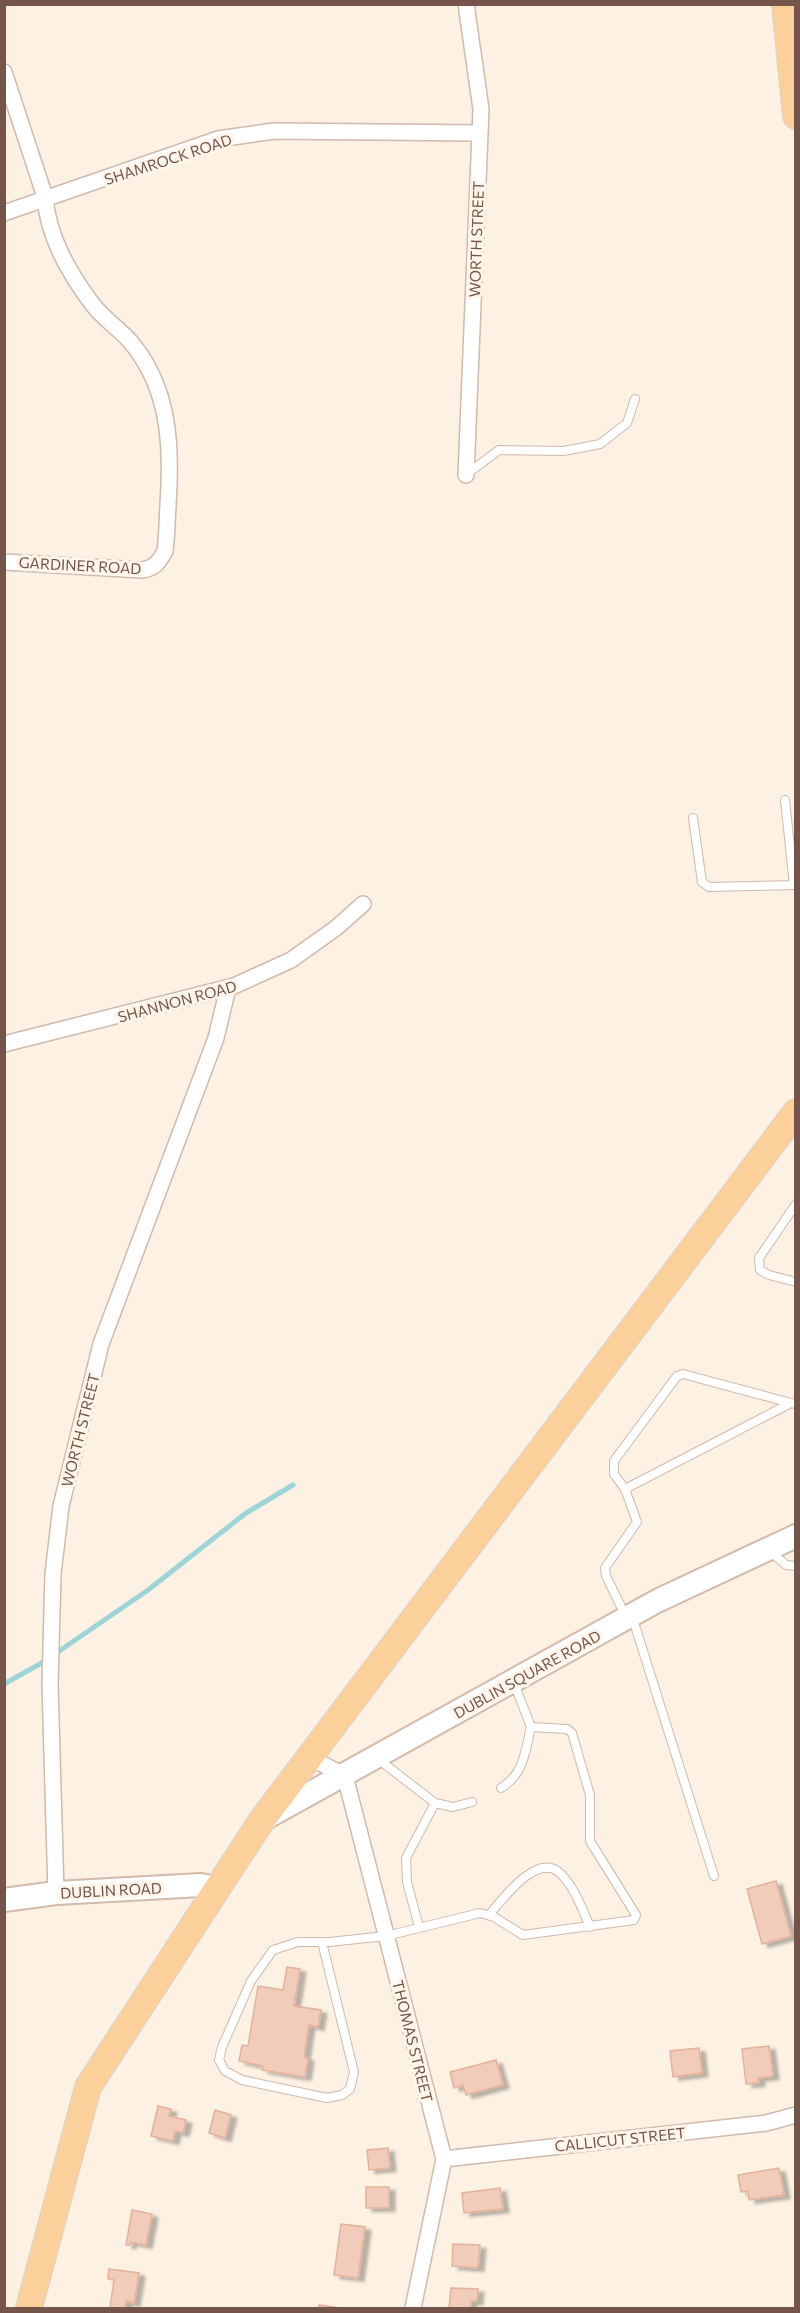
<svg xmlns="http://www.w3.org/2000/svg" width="800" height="2313" viewBox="0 0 800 2313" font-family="Commissioner,sans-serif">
	<defs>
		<filter id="shadow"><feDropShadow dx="6" dy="3.5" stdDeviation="1.5" flood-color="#0004"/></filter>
	</defs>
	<rect width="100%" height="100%" fill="#fdf1e3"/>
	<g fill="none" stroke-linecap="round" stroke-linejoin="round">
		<path stroke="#9dd4d8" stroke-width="5" d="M55,1654L148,1590L246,1513L293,1485
			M4,1684L47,1660"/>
	</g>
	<path fill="#f2ccba" stroke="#e5b19a" stroke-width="1.5" filter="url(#shadow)" d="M776,1881L791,1936L762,1944L747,1889Z
		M287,1967L300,1969L294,2006L321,2010L318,2027L309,2025L304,2057L308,2058L305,2077L262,2070L263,2066L239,2061L242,2045L248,2046L258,1986L283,1990Z
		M769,2046L773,2076L758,2078L759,2083L746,2084L742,2049Z
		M699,2048L702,2073L673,2077L670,2051Z
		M496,2060L503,2085L466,2095L463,2085L454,2088L450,2072Z
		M158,2106L171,2109L169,2116L186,2120L183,2133L175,2131L173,2141L151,2136Z
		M215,2110L231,2115L225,2138L209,2133Z
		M388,2148L390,2168L369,2170L367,2150Z
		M779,2168L784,2195L749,2200L748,2191L741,2192L738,2175Z
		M366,2187H389V2208H366Z
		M500,2188L503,2209L464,2213L462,2193Z
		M132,2210L152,2214L146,2245L131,2242L130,2245H126Z
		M341,2224L365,2227L358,2278L334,2275Z
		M453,2244L480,2245L478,2268L452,2266Z
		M109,2269L139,2273L134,2303L126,2301L125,2308H110L114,2280L108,2279Z
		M451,2288L478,2289L477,2301H471V2308H449Z
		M319,2305L341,2308H318Z"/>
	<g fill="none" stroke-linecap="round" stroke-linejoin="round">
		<defs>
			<path id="lane" d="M468,473L499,450L564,451L600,444L627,423L635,399
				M785,800L794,885
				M693,818L702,882L709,887L796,885
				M796,1204L759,1258L760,1270L769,1275L796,1282
				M625,1489L614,1474V1461L677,1376L683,1374L791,1403
				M771,1552L786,1565L796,1566
				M632,1616L714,1876
				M626,1617L606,1576L605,1568L637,1522L625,1489L791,1403L796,1404
				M378,1759L435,1803L406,1858L407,1882L419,1927
				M501,1788C524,1774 525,1752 531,1727
				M435,1803L453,1807L472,1802
				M489,1915C502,1900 538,1850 561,1874C575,1888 582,1909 590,1927
				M322,1942L354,2072L350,2089L342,2095L327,2098L242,2080L225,2071L219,2060L222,2047L251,1981L273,1950L298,1942H329L386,1936L480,1913L494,1917L523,1935L634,1920L636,1915L590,1841V1795L572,1733L567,1729L531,1727L514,1683"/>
			<path id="street" d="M466,4L481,109L466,475
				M4,72L45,197C48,237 69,273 93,305C103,318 118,328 129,340C170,387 172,446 168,505C167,521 167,536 165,551C159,562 155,568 142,570L4,562
				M4,213L218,139L274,131L480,133
				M4,1044L234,986L291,960L336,928L363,904
				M309,1757L345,1776L444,2159L413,2308
				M56,1893L50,1684L53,1574L61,1506L101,1344L216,1038L228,988
				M444,2159L766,2123L796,2115"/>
			<path id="secondary" d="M262,1820L657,1601L796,1536
				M4,1900L56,1893L201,1885L218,1888"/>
			<path id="primary" d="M785,4L796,116
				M29,2308L88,2087L262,1820L796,1112"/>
		</defs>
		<use href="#lane" stroke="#d0b9ad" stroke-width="10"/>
		<use href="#street" stroke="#d0b9ad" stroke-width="18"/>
		<use href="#secondary" stroke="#d3b9a9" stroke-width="26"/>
		<use href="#primary" stroke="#dbd3d0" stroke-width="28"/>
		<use href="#lane" stroke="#fff" stroke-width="8"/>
		<use href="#street" stroke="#fff" stroke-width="15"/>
		<use href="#secondary" stroke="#fff" stroke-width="22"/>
		<use href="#primary" stroke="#fcd09a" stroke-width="26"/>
	</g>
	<g text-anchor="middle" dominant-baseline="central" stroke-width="6" stroke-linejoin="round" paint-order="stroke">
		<g font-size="15" fill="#755549" stroke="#fff5ea">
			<text transform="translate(168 159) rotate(-18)">SHAMROCK ROAD</text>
			<text transform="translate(476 239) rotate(-88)">WORTH STREET</text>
			<text transform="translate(80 565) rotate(3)">GARDINER ROAD</text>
			<text transform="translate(177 1001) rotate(-15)">SHANNON ROAD</text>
			<text transform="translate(80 1430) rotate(-76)">WORTH STREET</text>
			<text transform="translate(527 1674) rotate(-29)">DUBLIN SQUARE ROAD</text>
			<text transform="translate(111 1890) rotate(-3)">DUBLIN ROAD</text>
			<text transform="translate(413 2041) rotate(76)">THOMAS STREET</text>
			<text transform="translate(620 2139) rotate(-6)">CALLICUT STREET</text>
		</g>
	</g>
	<rect width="800" height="2313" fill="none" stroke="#755549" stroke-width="12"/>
</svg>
